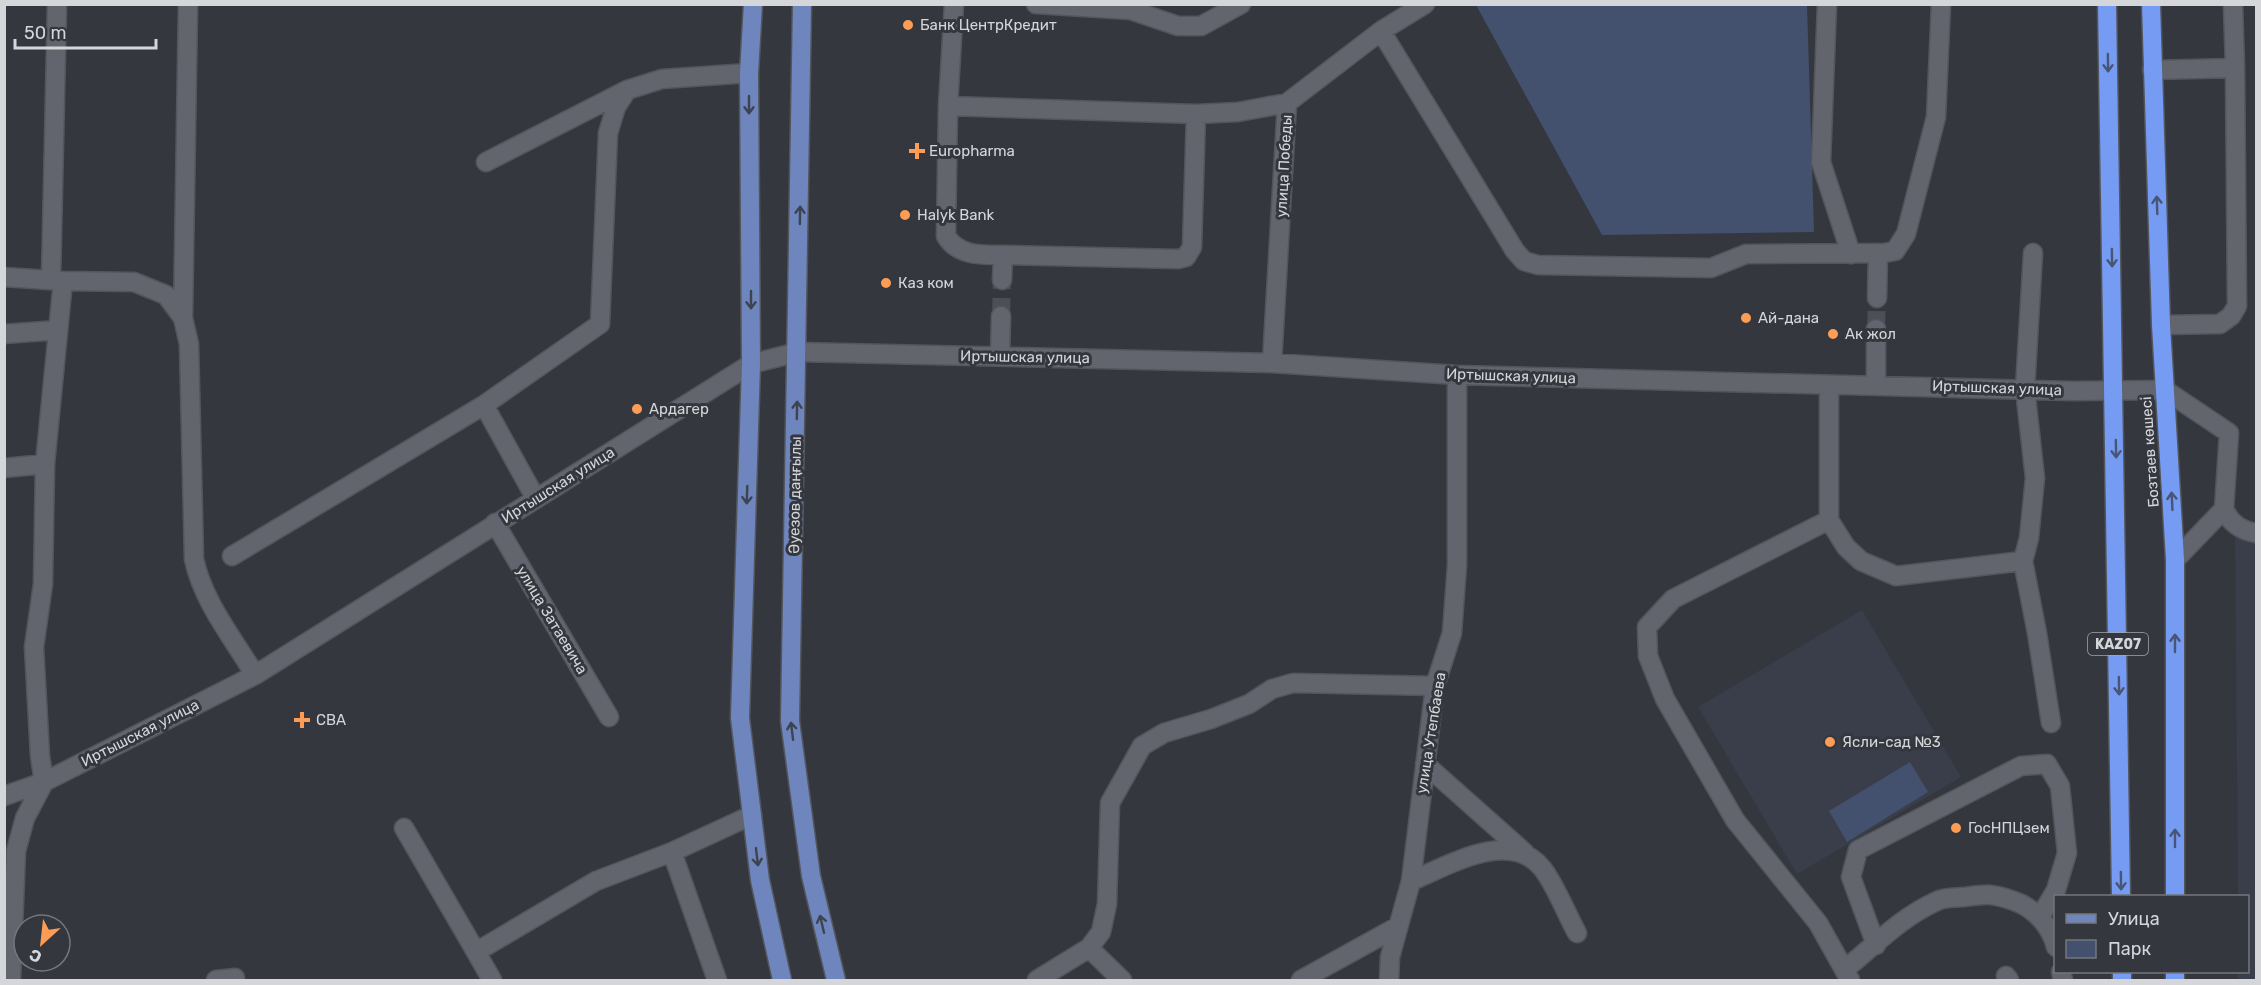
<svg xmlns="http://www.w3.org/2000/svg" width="2261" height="985" viewBox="0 0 2261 985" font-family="Rubik,sans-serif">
	<rect width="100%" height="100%" fill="#34373d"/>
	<path fill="#393e4a" d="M2235,532H2256V980H2238V972H2248V896H2238Z
		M1862,610L1961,777L1797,874L1698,707Z"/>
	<path fill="#43516e" d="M1476,5H1807L1814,232L1602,235Z
		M1910,762L1928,792L1847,842L1829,811Z"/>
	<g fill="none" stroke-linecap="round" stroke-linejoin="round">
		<path stroke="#4c4f55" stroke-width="18" stroke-dasharray="18 9" stroke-linecap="butt" d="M1001,316L1002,280
			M1876,329L1877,298"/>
		<defs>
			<path id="minor" d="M188,4L183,318L189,344L194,559C203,602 233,638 255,675
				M954,4L948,106L946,236C958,256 981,255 1003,255L1002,280
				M1036,4L1131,10L1178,26H1201L1241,4
				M1827,4L1821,162L1851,254
				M1381,31L1515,251L1524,261L1538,265L1711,268L1746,254L1884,253L1895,251L1906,234L1936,117L1941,4
				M2152,70L2235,68L2233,4
				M948,106L1196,114L1238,112L1287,103
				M486,162L627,90
				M1003,255L1178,259L1186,257L1192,247L1196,114
				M4,277L63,281L45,464L43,584L34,647L40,756L44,782L25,818L16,851L11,980
				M51,279L57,4
				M63,281L134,282L166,295L183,318
				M1877,298L1878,253
				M2161,325L2220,324L2231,316L2237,306L2235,68
				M4,334L58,330
				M1000,357L1001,316
				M1272,363L1287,103L1381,31L1425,4
				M1829,385V520L1846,547L1861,561L1896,576L2023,561L2029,538L2035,478L2025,389L2033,253
				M1876,385V329
				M484,405L600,324L608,133L616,107L627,90L662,79L749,73
				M4,468L45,464
				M2224,509C2230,523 2242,531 2256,533
				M1829,520L1673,599L1647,627L1648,656L1665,699L1735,820L1818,923L1850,980
				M495,523L609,717
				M232,556L484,405L536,499
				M2023,561L2037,633L2051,723
				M1425,764L1525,853
				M4,796L44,782L255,675L751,364L798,352L1272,363L1457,375L2073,391L2165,390L2229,433L2224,509L2175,560
				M404,828L476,952
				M672,852L717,980
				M1411,881C1448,866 1510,828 1542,868C1554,882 1567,915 1577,933
				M1876,945L1851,877L1858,850L2021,766L2047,764L2060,786L2067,853L2056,890L2040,917
				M1089,948L1122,980
				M1844,970C1874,946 1901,917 1937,901C1945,897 1956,898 1964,897C1988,894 1992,893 2014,901C2035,908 2051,927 2056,947
				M2061,972L2063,980
				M2006,976L2009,980
				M216,980L235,978
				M492,980L476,952L596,881L672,852L752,815
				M1037,980L1089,948L1101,932L1107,904L1110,803L1142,746L1164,733L1211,719L1249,704L1272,689L1293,683L1435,686
				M1301,980L1397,927
				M1389,980L1390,957L1411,881L1435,686L1452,633L1457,565V375"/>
			<path id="major" d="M753,4L749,73L751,364L740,718L760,880L782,980
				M802,4L790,721L811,876L836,980"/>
			<path id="highway" d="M2107,4L2121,896
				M2151,4L2161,325L2175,560V896
				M2122,972V980
				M2175,972V980"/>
		</defs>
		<use href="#minor" stroke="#52555b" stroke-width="21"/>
		<use href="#major" stroke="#52555b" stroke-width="21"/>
		<use href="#highway" stroke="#52555b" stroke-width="21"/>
		<use href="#minor" stroke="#62656d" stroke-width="18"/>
		<use href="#major" stroke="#6e85bd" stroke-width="18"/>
		<use href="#highway" stroke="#769bf3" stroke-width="18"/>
	</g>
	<defs><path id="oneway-shaft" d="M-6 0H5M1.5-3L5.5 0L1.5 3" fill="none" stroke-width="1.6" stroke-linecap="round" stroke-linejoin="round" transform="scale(1.5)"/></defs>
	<g stroke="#485574">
		<use href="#oneway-shaft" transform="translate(2108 63) rotate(89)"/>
		<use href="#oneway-shaft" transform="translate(2157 205) rotate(-92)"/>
		<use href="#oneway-shaft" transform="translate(2112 258) rotate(89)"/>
		<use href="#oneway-shaft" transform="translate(2116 449) rotate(89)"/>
		<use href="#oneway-shaft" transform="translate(2172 501) rotate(-93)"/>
		<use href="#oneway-shaft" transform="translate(2175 643) rotate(-90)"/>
		<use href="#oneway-shaft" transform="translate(2119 686) rotate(89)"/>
		<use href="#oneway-shaft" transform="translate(2175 838) rotate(-90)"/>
		<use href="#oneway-shaft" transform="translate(2121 881) rotate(89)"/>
	</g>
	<g stroke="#3d4350">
		<use href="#oneway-shaft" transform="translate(749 105) rotate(90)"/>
		<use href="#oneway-shaft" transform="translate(800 215) rotate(-89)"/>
		<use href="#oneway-shaft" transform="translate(751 300) rotate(90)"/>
		<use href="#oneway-shaft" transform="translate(797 410) rotate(-89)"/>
		<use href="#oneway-shaft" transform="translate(747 495) rotate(92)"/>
		<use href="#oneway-shaft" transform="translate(792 731) rotate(-97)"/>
		<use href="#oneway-shaft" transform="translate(757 857) rotate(83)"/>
		<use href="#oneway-shaft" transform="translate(822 924) rotate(-103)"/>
	</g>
	<g fill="#fd9d55" stroke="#34373d" stroke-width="2">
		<circle cx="908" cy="25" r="6"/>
		<path d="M914 142h6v6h6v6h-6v6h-6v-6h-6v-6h6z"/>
		<circle cx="905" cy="215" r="6"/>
		<circle cx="886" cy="283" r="6"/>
		<circle cx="1746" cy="318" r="6"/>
		<circle cx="1833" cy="334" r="6"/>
		<circle cx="637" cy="409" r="6"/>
		<path d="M299 711h6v6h6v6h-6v6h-6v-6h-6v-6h6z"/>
		<circle cx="1830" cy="742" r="6"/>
		<circle cx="1956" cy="828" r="6"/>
	</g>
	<g text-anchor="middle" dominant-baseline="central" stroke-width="6" stroke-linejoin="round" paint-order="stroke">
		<rect fill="#34373d" stroke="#a4a6ab" stroke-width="1.5" x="2088" y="633" width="60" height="22" rx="4.5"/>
		<g font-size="14" font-weight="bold" fill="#d4d6da">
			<text x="2118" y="644">KAZ07</text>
		</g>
		<g font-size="15" fill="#d4d6da" stroke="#34373d" text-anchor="start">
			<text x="920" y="25">Банк ЦентрКредит</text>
			<text x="929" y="151">Europharma</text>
			<text x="917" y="215">Halyk Bank</text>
			<text x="898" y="283">Каз ком</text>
			<text x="1758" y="318">Ай-дана</text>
			<text x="1845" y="334">Ак жол</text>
			<text x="649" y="409">Ардагер</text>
			<text x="316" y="720">СВА</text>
			<text x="1842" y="742">Ясли-сад №3</text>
			<text x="1968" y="828">ГосНПЦзем</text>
		</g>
		<g font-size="15" fill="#d4d6da" stroke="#34373d">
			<text transform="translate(1284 166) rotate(-87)">улица Победы</text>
			<text transform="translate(1025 357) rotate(1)">Иртышская улица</text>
			<text transform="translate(1511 376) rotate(2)">Иртышская улица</text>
			<text transform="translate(1997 388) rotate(2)">Иртышская улица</text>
			<text transform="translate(2150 452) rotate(-94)">Бозтаев көшесі</text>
			<text transform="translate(558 485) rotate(-32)">Иртышская улица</text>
			<text transform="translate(795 495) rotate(-89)">Әуезов даңғылы</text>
			<text transform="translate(552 620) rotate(59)">улица Затаевича</text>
			<text transform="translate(140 733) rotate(-27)">Иртышская улица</text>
			<text transform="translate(1431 733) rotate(-81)">улица Утепбаева</text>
		</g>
	</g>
	<rect width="2261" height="985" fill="none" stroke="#d4d6da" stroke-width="12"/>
	<rect x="2054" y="895" width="195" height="78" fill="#34373d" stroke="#74777c" stroke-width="1.5"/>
	<rect x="2066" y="914" width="30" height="9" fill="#6e85bd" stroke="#74777c" stroke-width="1.5"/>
	<text x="2108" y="925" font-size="18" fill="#d4d6da">Улица</text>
	<rect x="2066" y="940" width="30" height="18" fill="#43516e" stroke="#74777c" stroke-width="1.5"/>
	<text x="2108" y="955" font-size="18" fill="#d4d6da">Парк</text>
	<g transform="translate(42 943) rotate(207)"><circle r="28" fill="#34373d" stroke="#74777c" stroke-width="1.5"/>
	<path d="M0-4.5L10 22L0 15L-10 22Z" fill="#fd9d55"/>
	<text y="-9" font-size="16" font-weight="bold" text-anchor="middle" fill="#d4d6da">С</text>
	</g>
	<path d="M15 39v9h141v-9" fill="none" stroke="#d4d6da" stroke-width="3"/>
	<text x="24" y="39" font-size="18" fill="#d4d6da" stroke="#34373d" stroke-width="4.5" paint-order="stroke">50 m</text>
</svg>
